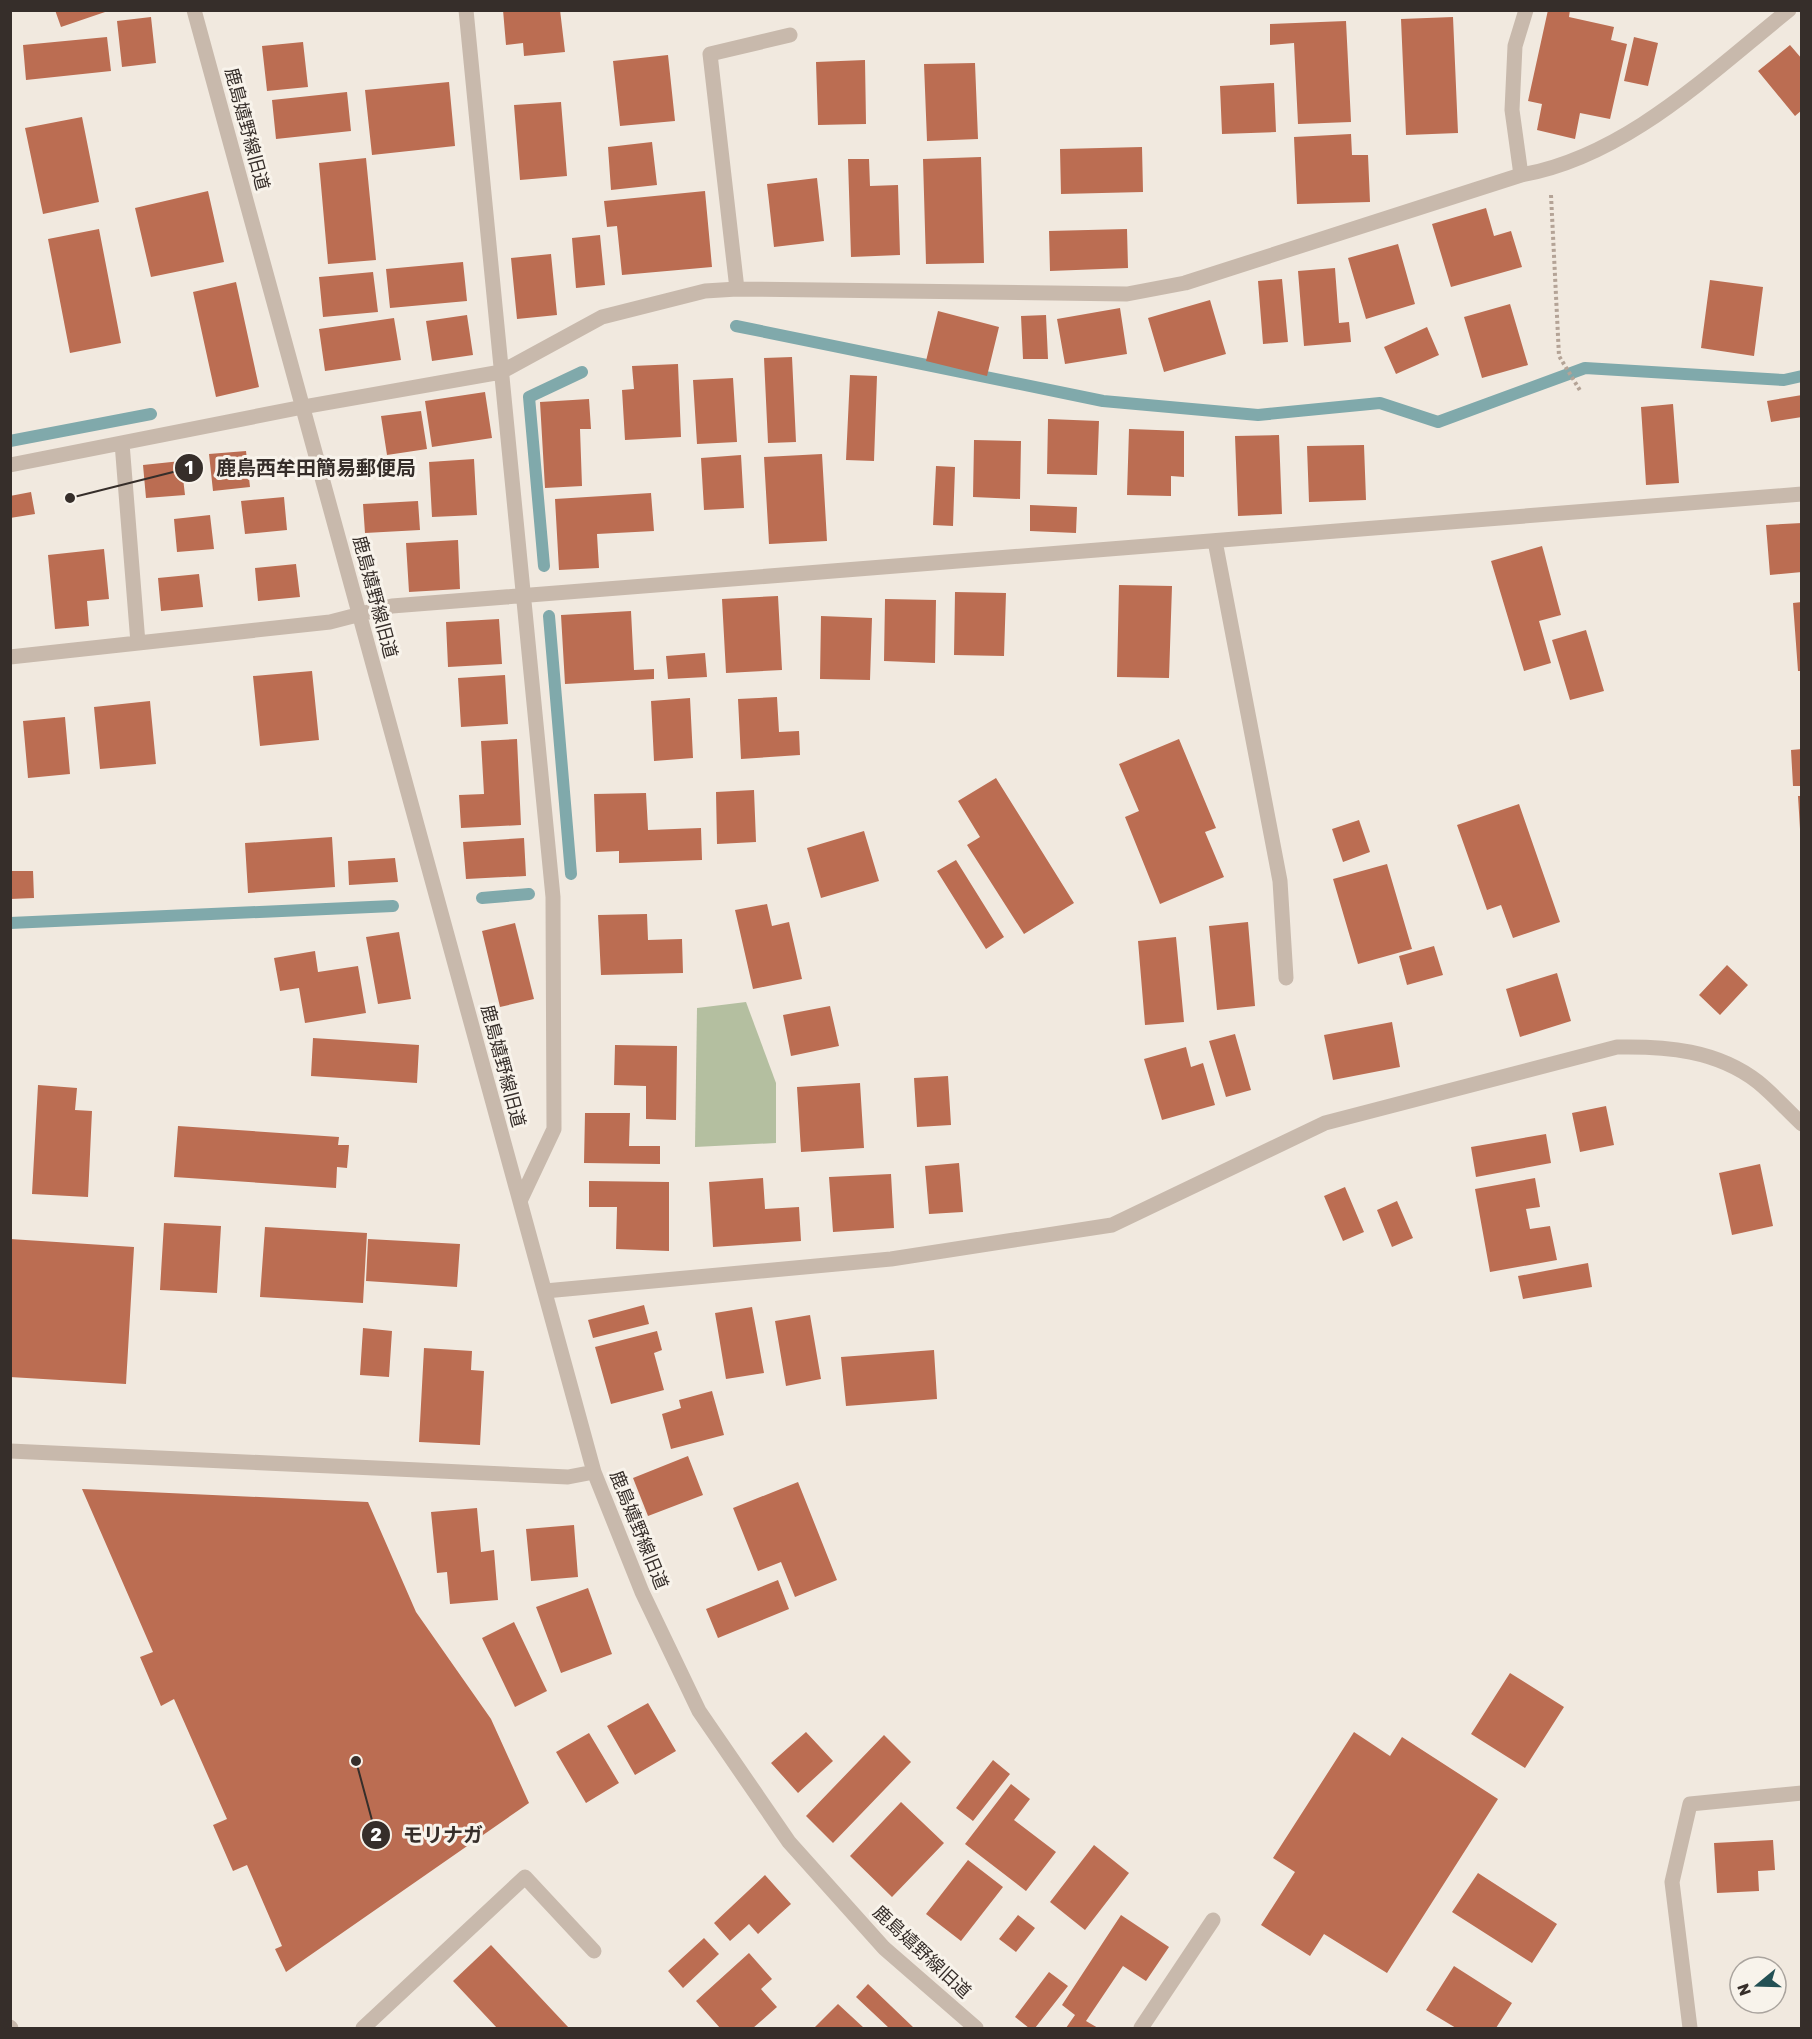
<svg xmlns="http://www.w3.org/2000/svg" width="1812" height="2039" viewBox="0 0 1812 2039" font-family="Rubik,'Noto Sans JP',sans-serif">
	<rect width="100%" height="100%" fill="#f1e9df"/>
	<path fill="#b4bfa0" d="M746,1002L776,1083V1143L695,1147L697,1008Z"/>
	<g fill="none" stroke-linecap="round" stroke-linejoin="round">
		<path stroke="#80a9ab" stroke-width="12" d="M736,326L1103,401L1258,415L1380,403L1438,422L1585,368L1784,380L1802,376
			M10,441L151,414
			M544,566L529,397L582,372
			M549,616L571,874
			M482,898L529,894
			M10,923L393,906"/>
	</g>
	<path fill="#bb6d52" d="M55,10H108V11L61,27Z
		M503,10H560L565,52L524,56L523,43L506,45Z
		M1548,10H1570L1569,17L1614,27L1611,40L1627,44L1610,119L1580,113L1575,139L1537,130L1542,104L1528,101Z
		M151,17L156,63L122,67L117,21Z
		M1453,17L1458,133L1406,135L1401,19Z
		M1346,21L1351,122L1298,124L1294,43L1270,45V24Z
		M107,37L111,71L26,80L23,45Z
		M1634,37L1658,43L1648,86L1624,81Z
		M303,42L308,87L267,91L262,46Z
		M1790,45L1802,59V110L1795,116L1758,71Z
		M668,55L675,121L620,126L613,61Z
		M865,60L866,124L818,125L816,62Z
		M975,63L978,139L927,141L924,64Z
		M449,82L455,146L372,155L365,90Z
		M1274,83L1276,132L1222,134L1220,86Z
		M347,92L351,131L276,139L272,100Z
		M561,102L567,176L520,180L514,105Z
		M82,117L99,202L43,214L25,128Z
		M1351,134L1352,155H1368L1370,202L1297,204L1294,137Z
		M652,142L657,185L611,190L608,147Z
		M1142,147L1143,192L1061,194L1060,149Z
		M981,157L984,263L926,264L923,159Z
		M366,158L376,260L328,264L319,163Z
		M848,159H869L870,186L898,185L900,255L851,257Z
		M817,178L824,241L774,247L767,184Z
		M208,191L224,262L151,277L135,208Z
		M705,191L712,267L622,275L617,226L607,227L604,201Z
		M1486,208L1494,236L1511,231L1522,267L1451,287L1432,224Z
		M99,229L121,343L70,353L48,239Z
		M1127,229L1128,268L1050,271L1049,231Z
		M600,235L605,285L576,288L572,238Z
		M1398,244L1415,304L1366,319L1348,258Z
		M551,254L557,315L517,319L511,258Z
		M463,262L467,301L390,308L386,269Z
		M1335,268L1339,323L1349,322L1351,342L1304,346L1298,271Z
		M373,272L378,312L323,317L319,277Z
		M1282,279L1288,342L1263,344L1258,281Z
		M1710,280L1763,287L1754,356L1701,348Z
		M236,282L259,387L216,397L193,292Z
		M1210,300L1226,354L1164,372L1148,318Z
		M1510,304L1528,365L1482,378L1464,317Z
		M1120,308L1127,354L1065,364L1057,319Z
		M938,311L999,327L987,376L926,361Z
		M467,315L473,355L432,361L426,321Z
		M1046,315L1048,359H1023L1021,316Z
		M394,318L401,360L325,371L319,329Z
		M1427,327L1439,355L1396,374L1384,347Z
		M792,357L796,442L768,443L764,358Z
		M678,364L681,437L625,440L622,390L634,389L632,366Z
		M850,375L877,376L874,461L846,460Z
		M733,378L737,442L697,444L693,380Z
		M485,392L492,438L432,447L425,401Z
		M1802,395V417L1771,422L1767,401Z
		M589,399L591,429H580L582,486L545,488L540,402Z
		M1673,404L1679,483L1646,485L1641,407Z
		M421,411L427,449L387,455L381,416Z
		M1048,419L1099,421L1097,475L1047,474Z
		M1129,429L1184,431V477L1171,476V496L1127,495Z
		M1279,435L1282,514L1238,516L1235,436Z
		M974,440L1021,441L1020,499L973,497Z
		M1364,445L1366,500L1309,502L1307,446Z
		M246,451L250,487L213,491L209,454Z
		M822,454L827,541L769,544L764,457Z
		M741,455L744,508L704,510L701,458Z
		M474,459L477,515L432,517L429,462Z
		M181,461L185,495L146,498L143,465Z
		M936,466L955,467L953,526L933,525Z
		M31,492L35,514L10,518V496Z
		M651,493L654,531L597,534L599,568L559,570L555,499Z
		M284,497L287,530L245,534L241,501Z
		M418,501L420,530L365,533L363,504Z
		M1030,505L1077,507L1076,533L1030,531Z
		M210,515L214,549L177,552L174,519Z
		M1802,523V572L1770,575L1766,525Z
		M458,540L460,589L409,592L406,543Z
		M1542,546L1561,615L1539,621L1551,663L1524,671L1491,561Z
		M104,549L109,599L87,601L89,626L55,629L48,555Z
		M296,564L300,597L258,601L255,568Z
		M199,574L203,607L161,611L158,578Z
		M1119,585L1172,586L1169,678L1117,677Z
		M955,592L1006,593L1004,656L954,655Z
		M778,596L782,670L726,673L722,599Z
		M885,599L936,600L935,663L884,661Z
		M1802,602V671H1798L1793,603Z
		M631,611L634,670L654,669V679L565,684L561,615Z
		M821,616L872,618L870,680L820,679Z
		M499,619L502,664L448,667L446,622Z
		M1586,630L1604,691L1570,700L1552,640Z
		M705,653L707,677L668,679L666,656Z
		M312,671L319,740L260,746L253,676Z
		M505,675L508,724L461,727L458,678Z
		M777,697L779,732L799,731L800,755L741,759L738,699Z
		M690,698L693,758L654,761L651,701Z
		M150,701L156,764L100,769L94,707Z
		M65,717L70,774L28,778L23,721Z
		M517,739L521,825L461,828L459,795L484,794L481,741Z
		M1179,739L1216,828L1205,832L1224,877L1160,904L1125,817L1139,811L1119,764Z
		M1802,749V786H1793L1791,750Z
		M996,778L1074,903L1024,934L967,845L980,837L958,801Z
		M754,790L756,842L717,844L716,792Z
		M646,793L648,830L701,828L702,860L619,863V851L596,852L594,794Z
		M1798,796H1802V829H1800Z
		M1519,804L1560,922L1513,938L1501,905L1487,910L1457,825Z
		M1359,820L1370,852L1343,862L1332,829Z
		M864,831L879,881L821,898L807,848Z
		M332,837L335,887L248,893L245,843Z
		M524,838L526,876L466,879L463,842Z
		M395,858L398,882L349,885L348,861Z
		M956,860L1004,937L986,949L937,871Z
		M1387,864L1412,949L1358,964L1333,879Z
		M10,871H33L34,898L10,899Z
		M767,904L772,926L789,922L802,979L753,989L735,910Z
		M647,914L648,940L682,939L683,973L601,975L598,915Z
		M1248,922L1255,1006L1217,1010L1209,926Z
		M515,923L534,999L500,1007L482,931Z
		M399,932L411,999L378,1004L366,937Z
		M1176,937L1184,1022L1145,1025L1138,941Z
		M1434,946L1443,975L1407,985L1399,956Z
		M315,951L318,972L358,966L366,1013L305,1023L299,988L280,991L274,958Z
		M1727,965L1748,985L1720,1015L1699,995Z
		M1557,973L1571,1021L1520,1037L1506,989Z
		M830,1006L839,1046L791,1056L783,1015Z
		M1392,1022L1400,1067L1333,1080L1324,1035Z
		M1235,1034L1251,1090L1226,1097L1209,1041Z
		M313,1038L419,1045L417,1083L311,1076Z
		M615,1045L677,1046L676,1120L646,1119V1086L614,1085Z
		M1186,1047L1191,1067L1203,1063L1215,1105L1162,1120L1144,1059Z
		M948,1076L951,1125L917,1127L914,1078Z
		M860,1083L864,1148L801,1152L797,1087Z
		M38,1085L77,1088L75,1110L92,1111L88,1197L32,1194Z
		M1606,1106L1614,1145L1580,1152L1572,1113Z
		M585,1113H630L629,1146H660V1164L584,1163Z
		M178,1126L339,1137L338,1145H349L347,1168L337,1167L336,1188L174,1177Z
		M1546,1134L1551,1163L1476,1177L1471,1147Z
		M959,1163L963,1212L929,1214L925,1166Z
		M1760,1164L1773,1226L1732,1235L1719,1173Z
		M891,1174L894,1228L833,1232L829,1177Z
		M763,1178L765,1209L799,1207L801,1241L713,1247L709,1182Z
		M1535,1178L1540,1207L1526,1209L1530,1229L1550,1226L1557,1260L1490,1272L1475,1189Z
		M589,1181L669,1182V1251L616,1249L617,1207H589Z
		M1345,1187L1364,1232L1343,1241L1324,1196Z
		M1397,1201L1413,1238L1392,1247L1377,1210Z
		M164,1223L221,1226L217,1293L160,1290Z
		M265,1227L367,1233L363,1303L260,1297Z
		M10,1239L134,1247L126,1384L10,1377Z
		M368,1239L460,1244L457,1287L366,1281Z
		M1588,1263L1592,1287L1523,1299L1518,1276Z
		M644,1305L649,1324L593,1338L588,1320Z
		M752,1307L764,1373L726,1379L715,1313Z
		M810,1315L821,1379L786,1386L775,1321Z
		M363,1328L392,1331L389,1377L360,1375Z
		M657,1331L662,1350L654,1353L664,1390L611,1404L595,1347Z
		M424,1348L472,1351L471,1370L484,1371L480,1445L419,1442Z
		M934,1350L937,1399L846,1406L841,1357Z
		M712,1391L724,1435L671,1449L662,1414L681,1408L679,1400Z
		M688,1456L703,1495L648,1516L633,1478Z
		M798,1482L837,1580L795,1597L781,1562L758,1571L733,1508Z
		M82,1489L368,1502L416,1612L491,1719L529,1803L286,1972L275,1949L282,1946L247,1865L233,1871L213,1825L227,1819L174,1699L161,1706L140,1657L153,1652Z
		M477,1508L481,1552L494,1550L498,1600L450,1604L447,1572L437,1573L431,1512Z
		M574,1525L578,1577L531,1581L526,1529Z
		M778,1580L789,1609L718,1638L706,1609Z
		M588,1588L612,1654L561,1673L536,1607Z
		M514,1622L547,1691L515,1707L482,1638Z
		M1510,1673L1564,1707L1525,1768L1471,1734Z
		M648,1703L676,1751L635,1775L607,1726Z
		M806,1732L833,1761L798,1793L771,1763Z
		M1354,1732L1390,1756L1402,1737L1498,1799L1387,1973L1324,1934L1310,1956L1261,1925L1295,1872L1273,1858Z
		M589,1733L619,1783L586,1803L556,1752Z
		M884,1735L911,1762L833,1843L806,1816Z
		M993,1760L1010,1774L973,1821L956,1808Z
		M1011,1784L1030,1799L1014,1820L1056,1852L1026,1891L965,1844Z
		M901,1802L944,1843L892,1897L850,1856Z
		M1773,1840L1775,1870L1758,1871L1759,1891L1717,1893L1714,1843Z
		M1094,1845L1129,1873L1085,1930L1050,1902Z
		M968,1860L1003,1887L961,1941L926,1914Z
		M1478,1873L1557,1924L1532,1963L1452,1912Z
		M765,1875L791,1904L758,1934L749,1924L730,1941L714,1923Z
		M1018,1915L1035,1928L1016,1952L999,1939Z
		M1121,1915L1169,1947L1146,1981L1123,1966L1086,2021L1098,2028H1066L1075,2015L1062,2005Z
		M704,1938L719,1954L683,1988L668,1971Z
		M491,1945L569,2028H497L453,1981Z
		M749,1953L772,1979L761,1989L777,2007L753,2028H720L696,2001Z
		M1454,1966L1512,2003L1496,2028H1456L1426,2010Z
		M1049,1972L1068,1986L1035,2028H1029L1015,2017Z
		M868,1984L914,2028H889L856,1997Z
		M838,2004L864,2028H814Z"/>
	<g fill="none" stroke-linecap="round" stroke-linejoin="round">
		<path stroke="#b4a396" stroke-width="4" stroke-dasharray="3 3" stroke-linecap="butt" d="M1551,195L1559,356L1581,392"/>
		<path stroke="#c8b9ac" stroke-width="15" d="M194,10L594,1472L642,1592L699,1711L789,1842L884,1948L976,2028
			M466,10L553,897L554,1129L520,1201
			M1521,175L1512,110L1515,46L1526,10
			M737,289L710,54L790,35
			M122,443L138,643
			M10,465L303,407L501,372L602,317L705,291L737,289L1127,294L1185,283L1521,175C1625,157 1709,74 1789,10
			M1215,541L1280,881L1286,978
			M10,657L330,622L392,606L1802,494
			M545,1291L891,1259L1112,1225L1325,1123L1617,1047C1666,1046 1717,1050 1758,1082C1774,1095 1787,1110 1802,1124
			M10,1451L568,1477L594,1472
			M10,2027L11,2028
			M363,2028L525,1877L594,1951
			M1141,2028L1213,1920
			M1690,2028L1672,1882L1690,1804L1802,1793"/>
	</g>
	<g text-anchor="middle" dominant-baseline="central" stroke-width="6" stroke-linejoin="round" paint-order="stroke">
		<g font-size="18" fill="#362e2a" stroke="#f8f3eb">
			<text transform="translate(247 129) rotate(75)">鹿島嬉野線旧道</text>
			<text transform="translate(375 597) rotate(75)">鹿島嬉野線旧道</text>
			<text transform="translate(503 1066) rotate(75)">鹿島嬉野線旧道</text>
			<text transform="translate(639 1530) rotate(68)">鹿島嬉野線旧道</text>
			<text transform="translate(922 1952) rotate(43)">鹿島嬉野線旧道</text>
		</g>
	</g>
	<path fill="none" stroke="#362e2a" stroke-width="2" d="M70 498L189 468M356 1761L376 1835"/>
	<g fill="#362e2a" stroke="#f8f3eb" stroke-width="2">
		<circle cx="70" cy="498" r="6"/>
		<circle cx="356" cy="1761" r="6"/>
		<circle cx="189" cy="468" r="15"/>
		<circle cx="376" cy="1835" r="15"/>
	</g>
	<g font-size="18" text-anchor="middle" font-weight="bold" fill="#fff">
		<text x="189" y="474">1</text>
		<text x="376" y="1841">2</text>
	</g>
	<g font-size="20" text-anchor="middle" font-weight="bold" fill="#362e2a" stroke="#f8f3eb" stroke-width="6" stroke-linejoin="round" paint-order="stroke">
		<text x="316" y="475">鹿島西牟田簡易郵便局</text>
		<text x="443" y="1842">モリナガ</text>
	</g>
	<rect width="1812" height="2039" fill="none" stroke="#362e2a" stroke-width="24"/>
	<g transform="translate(1758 1985) rotate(251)"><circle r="28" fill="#f8f3eb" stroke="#aaa49e" stroke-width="1.5"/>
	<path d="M0-4.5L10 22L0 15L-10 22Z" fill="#235054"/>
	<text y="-9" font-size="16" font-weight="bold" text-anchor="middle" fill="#362e2a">N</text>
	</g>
</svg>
